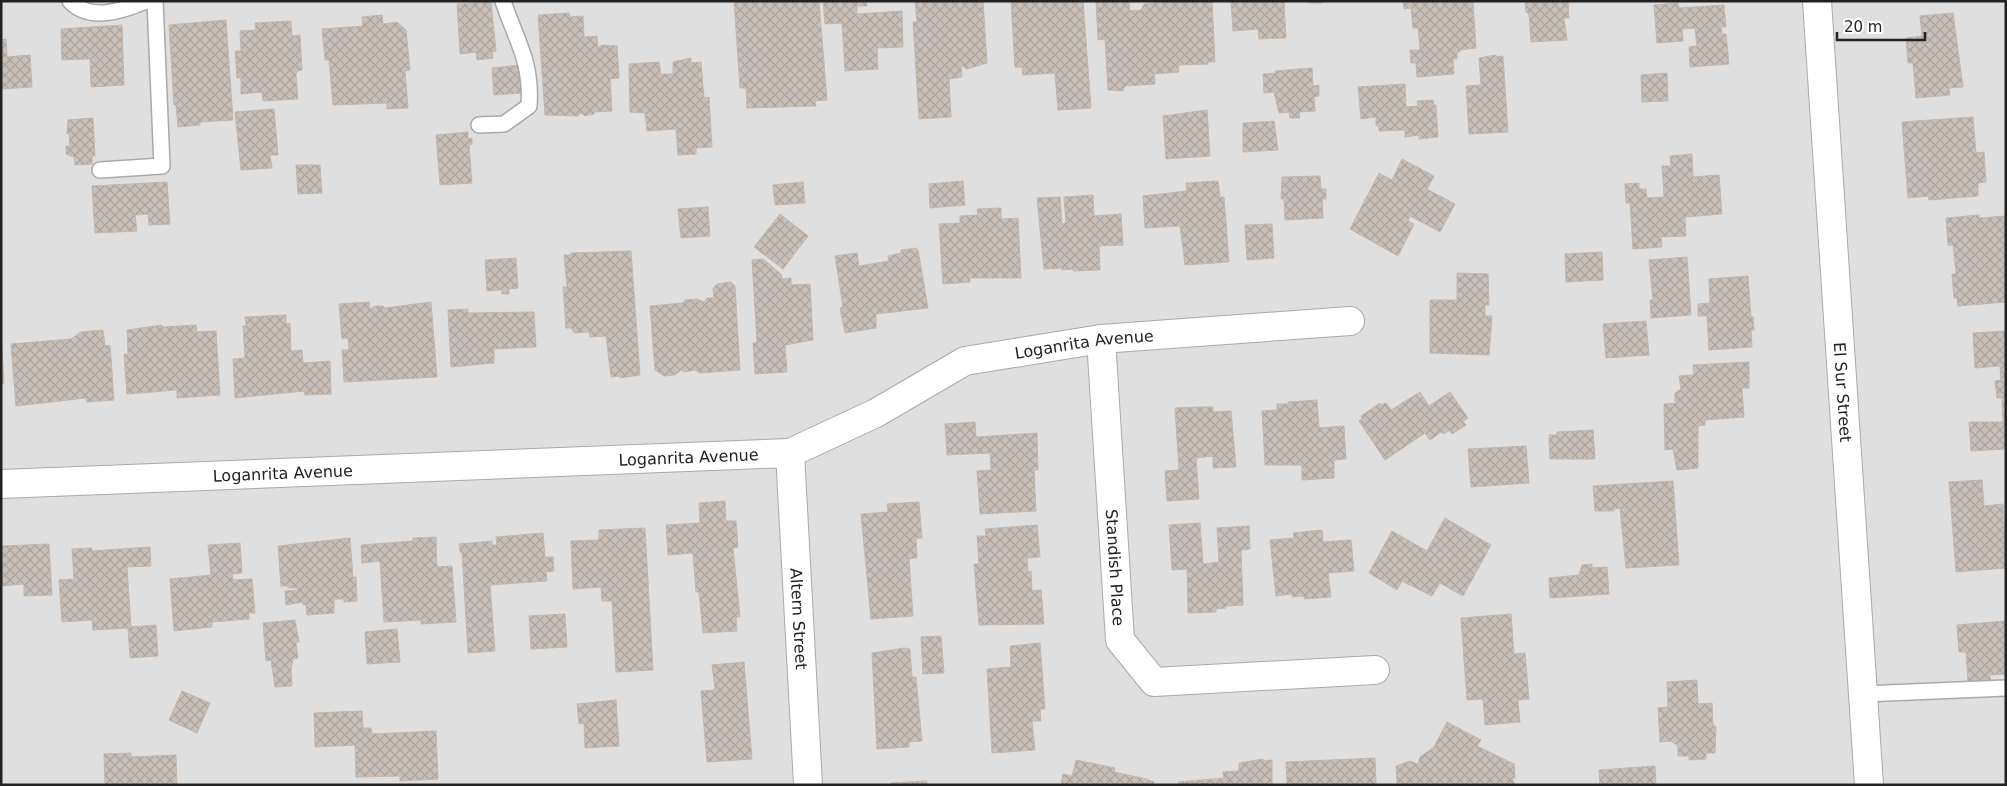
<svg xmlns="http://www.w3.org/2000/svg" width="2007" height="786" viewBox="0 0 2007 786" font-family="'DejaVu Sans',sans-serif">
	<defs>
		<pattern id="building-cross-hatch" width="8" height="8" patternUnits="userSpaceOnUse" patternTransform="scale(1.25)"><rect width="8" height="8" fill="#c7bfb8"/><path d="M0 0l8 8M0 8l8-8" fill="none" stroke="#aba49e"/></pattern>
	</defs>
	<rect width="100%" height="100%" fill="#f2efe9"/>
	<path fill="#e0dfdf" d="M1,1H2006V785H1Z"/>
	<path fill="url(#building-cross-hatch)" stroke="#c4b6ab" d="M734,1H819L827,100L815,101L816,106L747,108L746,88H740Z
		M823,1H866L867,6H857V14L902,11L903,47L877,48L878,69L845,71L842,23L825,24Z
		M915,1H983L987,63L967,69L961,65L962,77L949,79L951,117L919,119L913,22H917Z
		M1011,1H1083L1091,108L1058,110L1055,73L1023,75L1022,67H1015Z
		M1096,1H1129L1130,11L1141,10L1144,4L1154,3V1H1212L1215,62H1208V64L1178,65L1179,72L1154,74L1155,84L1125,86L1123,91L1108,90L1105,39L1098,40Z
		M1231,1H1284L1286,38L1259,39L1258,29L1233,31Z
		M1308,1H1322V3H1309Z
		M1403,1L1473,2L1476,48L1460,50V52H1457V59H1453L1454,74L1417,77L1416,63H1411L1410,50H1420L1418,28H1413L1411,8L1404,9Z
		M1525,1H1568L1569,18H1564L1567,40L1531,42L1529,14L1526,12Z
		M491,2L496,51L492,52L493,58L477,60L476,52L460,54L457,4Z
		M1678,3L1679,8L1724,5L1726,27H1721L1722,34H1726L1729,64L1690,67L1689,47L1697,46L1695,28L1682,29L1683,41L1657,43L1654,5Z
		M569,13L570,17L583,16L584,37L597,36L598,48L602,45L617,46L619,78L610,79L612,111L594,112V114L585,116L581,113L578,116L545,115L538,15Z
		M1953,13L1963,87L1949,88L1950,95L1916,98L1913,63H1908L1906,38L1922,36L1920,16Z
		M382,15L383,24L397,22L406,30L410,70L405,71L408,108L387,109V103L333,105L329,60H325L322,29L363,26L362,17Z
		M226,20L233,120L200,122V125L178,127L176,105H174L169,25Z
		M291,21L292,36L300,35L302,70L298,71L296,74L298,99L263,101L262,92L241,94V78H237L235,51H241L240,31L256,30L255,23Z
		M122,25L124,85L91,87L90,59L62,60L61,29Z
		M6,39L7,57L30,55L32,87L1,89V40Z
		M1496,55V57L1503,56L1508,132L1469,134L1466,86L1481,85L1479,58Z
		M691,58V63L701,62L704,98L709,97L712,147L696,148V154L678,155L676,129L647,131L645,113L630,112L629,64L659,62L661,74H673V62Z
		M520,65L522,93L494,95L492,68Z
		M1312,68L1313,86L1319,85V96L1314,97L1315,111L1299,112L1300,118H1290L1289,112L1279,113L1274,92L1264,93L1263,74L1276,73L1275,71Z
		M1667,73L1668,101L1642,102L1641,75Z
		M1405,84L1406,107L1418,106L1417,101L1433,100L1434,105H1436L1438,137L1419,139V135L1405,137V130L1379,131V126H1376V117L1361,119L1358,87Z
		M274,109L278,155H270L272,168L241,170L235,112Z
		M1207,110L1210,156L1166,159L1163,116Z
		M1973,117L1976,153L1984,152L1986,182L1978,183V196L1929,200L1928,196L1908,198L1902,122Z
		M93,118L95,156H92V164L75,165L74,157L66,154V146H70L69,133L67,134L68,120Z
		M1274,121L1278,150L1243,152V123Z
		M468,132V139L472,138V144L469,145L472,183L440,185L436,135Z
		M1692,154L1693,177L1719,175L1722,214L1685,217L1686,236L1661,237L1662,247L1633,249L1630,203H1626L1625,184L1639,183V189H1646L1647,198L1664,197L1662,166H1671L1670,156Z
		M1402,159L1434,176L1427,189L1455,204L1440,232L1410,216L1408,221L1414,224L1398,256L1350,229L1379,173L1392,180Z
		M296,165H320L322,193L298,194Z
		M1320,176L1321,189H1326V199H1322L1323,218L1285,220L1284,199H1281L1282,177Z
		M963,181L965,205L930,208L929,184Z
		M1218,181L1220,197H1224L1229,262L1185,265L1180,226L1145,228L1143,196L1187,191L1186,183Z
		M167,182L170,224L149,225L148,214L135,215L137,231L95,233L92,186Z
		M803,182L805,203L775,205L773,185Z
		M1093,195L1094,216L1121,214L1123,245L1099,246L1100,270L1073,271V269L1062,270V268L1044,269L1037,198L1060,197L1062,224L1066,223L1064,197Z
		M708,207L710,236L681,238L678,209Z
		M1001,208V219L1018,218L1021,278H970V282L943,284L939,224L960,223V216L978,215L977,209Z
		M780,214L808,236L783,269L754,247Z
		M1979,215V218L2006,216V302L1958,306L1957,298H1954L1952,274H1956L1953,245H1948L1946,218Z
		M1272,224L1274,258L1247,260L1245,225Z
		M916,248L918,250L928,308L876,314V328L845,333L840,308L843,307L835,256L857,253L859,266L889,261L888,256L901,253V250Z
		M631,251L640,375L620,378V376L611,377L606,336L590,337L589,332L574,333L571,328H566L563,287H567L564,255H571V253Z
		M1602,252L1603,280L1566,282L1565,254Z
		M1687,257L1691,315L1651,318L1650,300H1653L1649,260Z
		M516,258L518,288L509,289V294H502V290L487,291L485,260Z
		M763,259L781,274L782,279L791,278V285L810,284L813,340L785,345L787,372L755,374L753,343H757L752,260Z
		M1457,273L1488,274L1489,305H1485V316H1492L1489,355L1430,353V300H1457Z
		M1748,276L1751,317H1753L1754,330H1751L1752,347L1709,350L1707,316H1698V304L1710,303L1709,279Z
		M731,282L735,286L740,370L700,373L695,370L685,372L681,370L675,375L664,376L655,370L650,306L683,303L685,300L697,299L704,302L707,298H714L713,288L717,284Z
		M369,302L370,309L375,306H383L385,308L431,302L437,377L344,382L342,350H349L348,338L342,339L339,304Z
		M468,309V313L534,312L536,347L494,349V363L451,367L448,310Z
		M286,315V324L290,323L291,351L302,350L303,363L330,361L331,394L305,395L304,391L235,398L233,359L245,358L243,326H246L245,317Z
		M1646,321L1649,355L1606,358L1603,324Z
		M162,325V327L196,325L197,332L216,331L220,395L177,398V390L127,394L124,354H128L127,330Z
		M103,330L105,346L110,345L114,400L87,402L86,398L16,406L11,344L71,339L81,332Z
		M2006,331V449L1971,451L1969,422H2003L2002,398H1997L1995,381L2001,380L2000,366L1975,368L1973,333Z
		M1,336L4,383L1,384Z
		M1749,362V388H1742L1744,417L1705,420V425L1698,426V468L1677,470L1673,449L1665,450L1664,404L1678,403L1675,402V393L1681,389L1679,376L1694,375L1693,365Z
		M1420,392L1429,406L1450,392L1468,418L1463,421L1466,425L1452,434L1450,430L1444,434L1441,432L1430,440L1425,433L1385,460L1359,421L1362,419L1361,416L1380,403L1381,405L1386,403L1391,410Z
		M1317,400L1319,428L1344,426L1346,459L1334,460V478L1302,480V465H1265L1262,411L1277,410V404H1289L1288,402Z
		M1199,407H1213V412L1231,411L1236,467L1213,468V456L1196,458L1199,499L1167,501L1165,471L1179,470L1175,408Z
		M975,422L976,437L1037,433L1038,470H1034L1036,511L980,514L977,471L991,470L990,453L947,455L945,424Z
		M1593,430L1595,459H1550L1549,435H1557V432Z
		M1526,446L1529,483L1471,487L1468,449Z
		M1982,480L1984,506L2003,504L2006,568L1956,572L1949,482Z
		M1673,481L1679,565L1626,568L1620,508L1614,509V511H1595L1593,486Z
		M725,501L726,521H736L738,547L733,548L740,617H736L737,631L703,633L699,592H696L693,553L668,555L666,525L700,523L699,503Z
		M919,502L922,538H916L917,558L909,559L913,616L871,619L861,514L888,512L887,504Z
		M1445,518L1491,545L1463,596L1440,583L1432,596L1402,581L1397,590L1369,573L1392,531L1427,551Z
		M1200,523L1203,564L1219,562L1217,528L1249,526L1250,549L1241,550L1243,605L1226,606V608L1216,609V612L1188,613L1187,569L1172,570L1169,525Z
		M1037,525L1040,557L1027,558L1028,572L1031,571L1032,591L1041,590L1044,624L979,625L974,564H979L977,536H986L985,529Z
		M645,528L653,670L616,672L612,601H602L601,587L573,589L571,541L599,540V530Z
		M1322,530L1323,542L1351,540L1354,571L1328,573L1331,597L1304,599V596L1292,597V594L1276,596L1270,540L1294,538L1293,533Z
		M543,533L545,557H553L554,571L546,572L547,581L490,585L495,651L468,653L462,552H460L459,544L492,541V545H497L496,537Z
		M436,537L437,567L452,566L456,622L421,624V620L384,622L380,561L362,563L361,545L413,541V538Z
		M350,538L353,577H356L357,601L344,602V599H334V613L307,615L306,605H303V602L286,605L285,591L298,590V588H288V586H281L278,546Z
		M240,543L242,573L232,574L233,580L252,579L255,613H249V619L212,622V627L174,631L170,579L211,575L208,545Z
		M49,544L52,595L24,596V584L1,586V546Z
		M150,547L151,566L127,567L131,627L156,625L158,656L130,658L128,628L93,630L92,620L62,622L59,580L74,579L72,549L92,548V551Z
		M1592,564V568L1607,567L1609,594L1550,598L1549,578L1579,575L1582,565Z
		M565,614L567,647L531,649L529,616Z
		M1511,614L1514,654L1525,653L1529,699L1518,700L1520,722L1485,725L1483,699L1467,700L1461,618Z
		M295,620L299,642H296L298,658L293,659L291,670L292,686L275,687L271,660L266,661L263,623Z
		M2006,621V674L1990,675L1991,681L1968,683L1966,652H1959L1957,625Z
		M397,629L400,662L367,664L365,632Z
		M941,636L944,673L923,674L921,637Z
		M1040,643L1045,709H1040L1041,721H1032L1035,750L992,753L987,669L1011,667L1010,646Z
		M904,648L910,649L912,677H916L922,741L909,742V747L877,749L872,653Z
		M744,662L752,759L707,762L701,691L715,690L712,665Z
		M1697,680L1698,704L1712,703L1713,725L1716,727L1715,753H1706V759L1689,760V756H1678V746L1671,741L1660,742L1658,708L1668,707L1667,682Z
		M182,691L210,703L197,733L169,720Z
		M616,700L619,746L585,748L584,723L579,724L577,704Z
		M362,711L363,728H371L372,734L436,731L438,779L400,781V776L356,777L355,745L315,747L314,713Z
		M1447,722L1481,740L1477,746L1514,764L1515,778H1512L1515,785H1397L1396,766L1410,761L1418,764L1420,757L1434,747Z
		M131,753V757L176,755L177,785H105L104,754Z
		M1375,758L1376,785H1287L1286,762Z
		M1263,759V761L1272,760V785H1179L1178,782L1224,778L1223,772L1239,771V763Z
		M1076,760L1115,768L1114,772L1146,779L1154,782L1153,785H1061L1063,774L1072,776Z
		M1655,766L1656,785H1600L1599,770Z
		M927,781V785H891V783Z"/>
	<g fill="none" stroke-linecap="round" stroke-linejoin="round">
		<defs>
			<path id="service" d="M70,1C90,22 122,11 146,1
				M479,125L504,124L529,106C532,60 516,41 503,1
				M100,170L162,166L155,1
				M1863,694L2006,688"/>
			<g id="minor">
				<path id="s1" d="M1817,1L1869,785"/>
				<path id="s2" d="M1101,339L1120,640L1154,682L1375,670"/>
				<path id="s3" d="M790,453L808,785"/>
				<path id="s4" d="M1,484L790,453L876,413L965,361L1101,339L1350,321"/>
			</g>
		</defs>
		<use href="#service" stroke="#a9a9a9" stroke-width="18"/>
		<use href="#minor" stroke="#a9a9a9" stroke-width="30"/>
		<use href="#service" stroke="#fff" stroke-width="15"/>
		<use href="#minor" stroke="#fff" stroke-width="28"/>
	</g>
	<g text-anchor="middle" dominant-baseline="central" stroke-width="5" stroke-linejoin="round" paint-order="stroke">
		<g font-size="16" fill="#222" stroke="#fff">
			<text stroke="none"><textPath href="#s4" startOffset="1108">Loganrita Avenue</textPath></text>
			<text stroke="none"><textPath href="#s1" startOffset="392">El Sur Street</textPath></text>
			<text stroke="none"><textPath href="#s4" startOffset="688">Loganrita Avenue</textPath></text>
			<text stroke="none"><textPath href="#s4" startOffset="282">Loganrita Avenue</textPath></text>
			<text stroke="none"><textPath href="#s2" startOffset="229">Standish Place</textPath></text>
			<text stroke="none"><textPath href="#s3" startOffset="166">Altern Street</textPath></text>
		</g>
	</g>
	<rect width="2007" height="786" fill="none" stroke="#222222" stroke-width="5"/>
	<path d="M1837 32v8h88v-8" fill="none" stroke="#222222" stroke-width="2.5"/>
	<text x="1844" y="32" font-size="15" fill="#222222" stroke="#ffffff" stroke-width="4" paint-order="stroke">20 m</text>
</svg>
